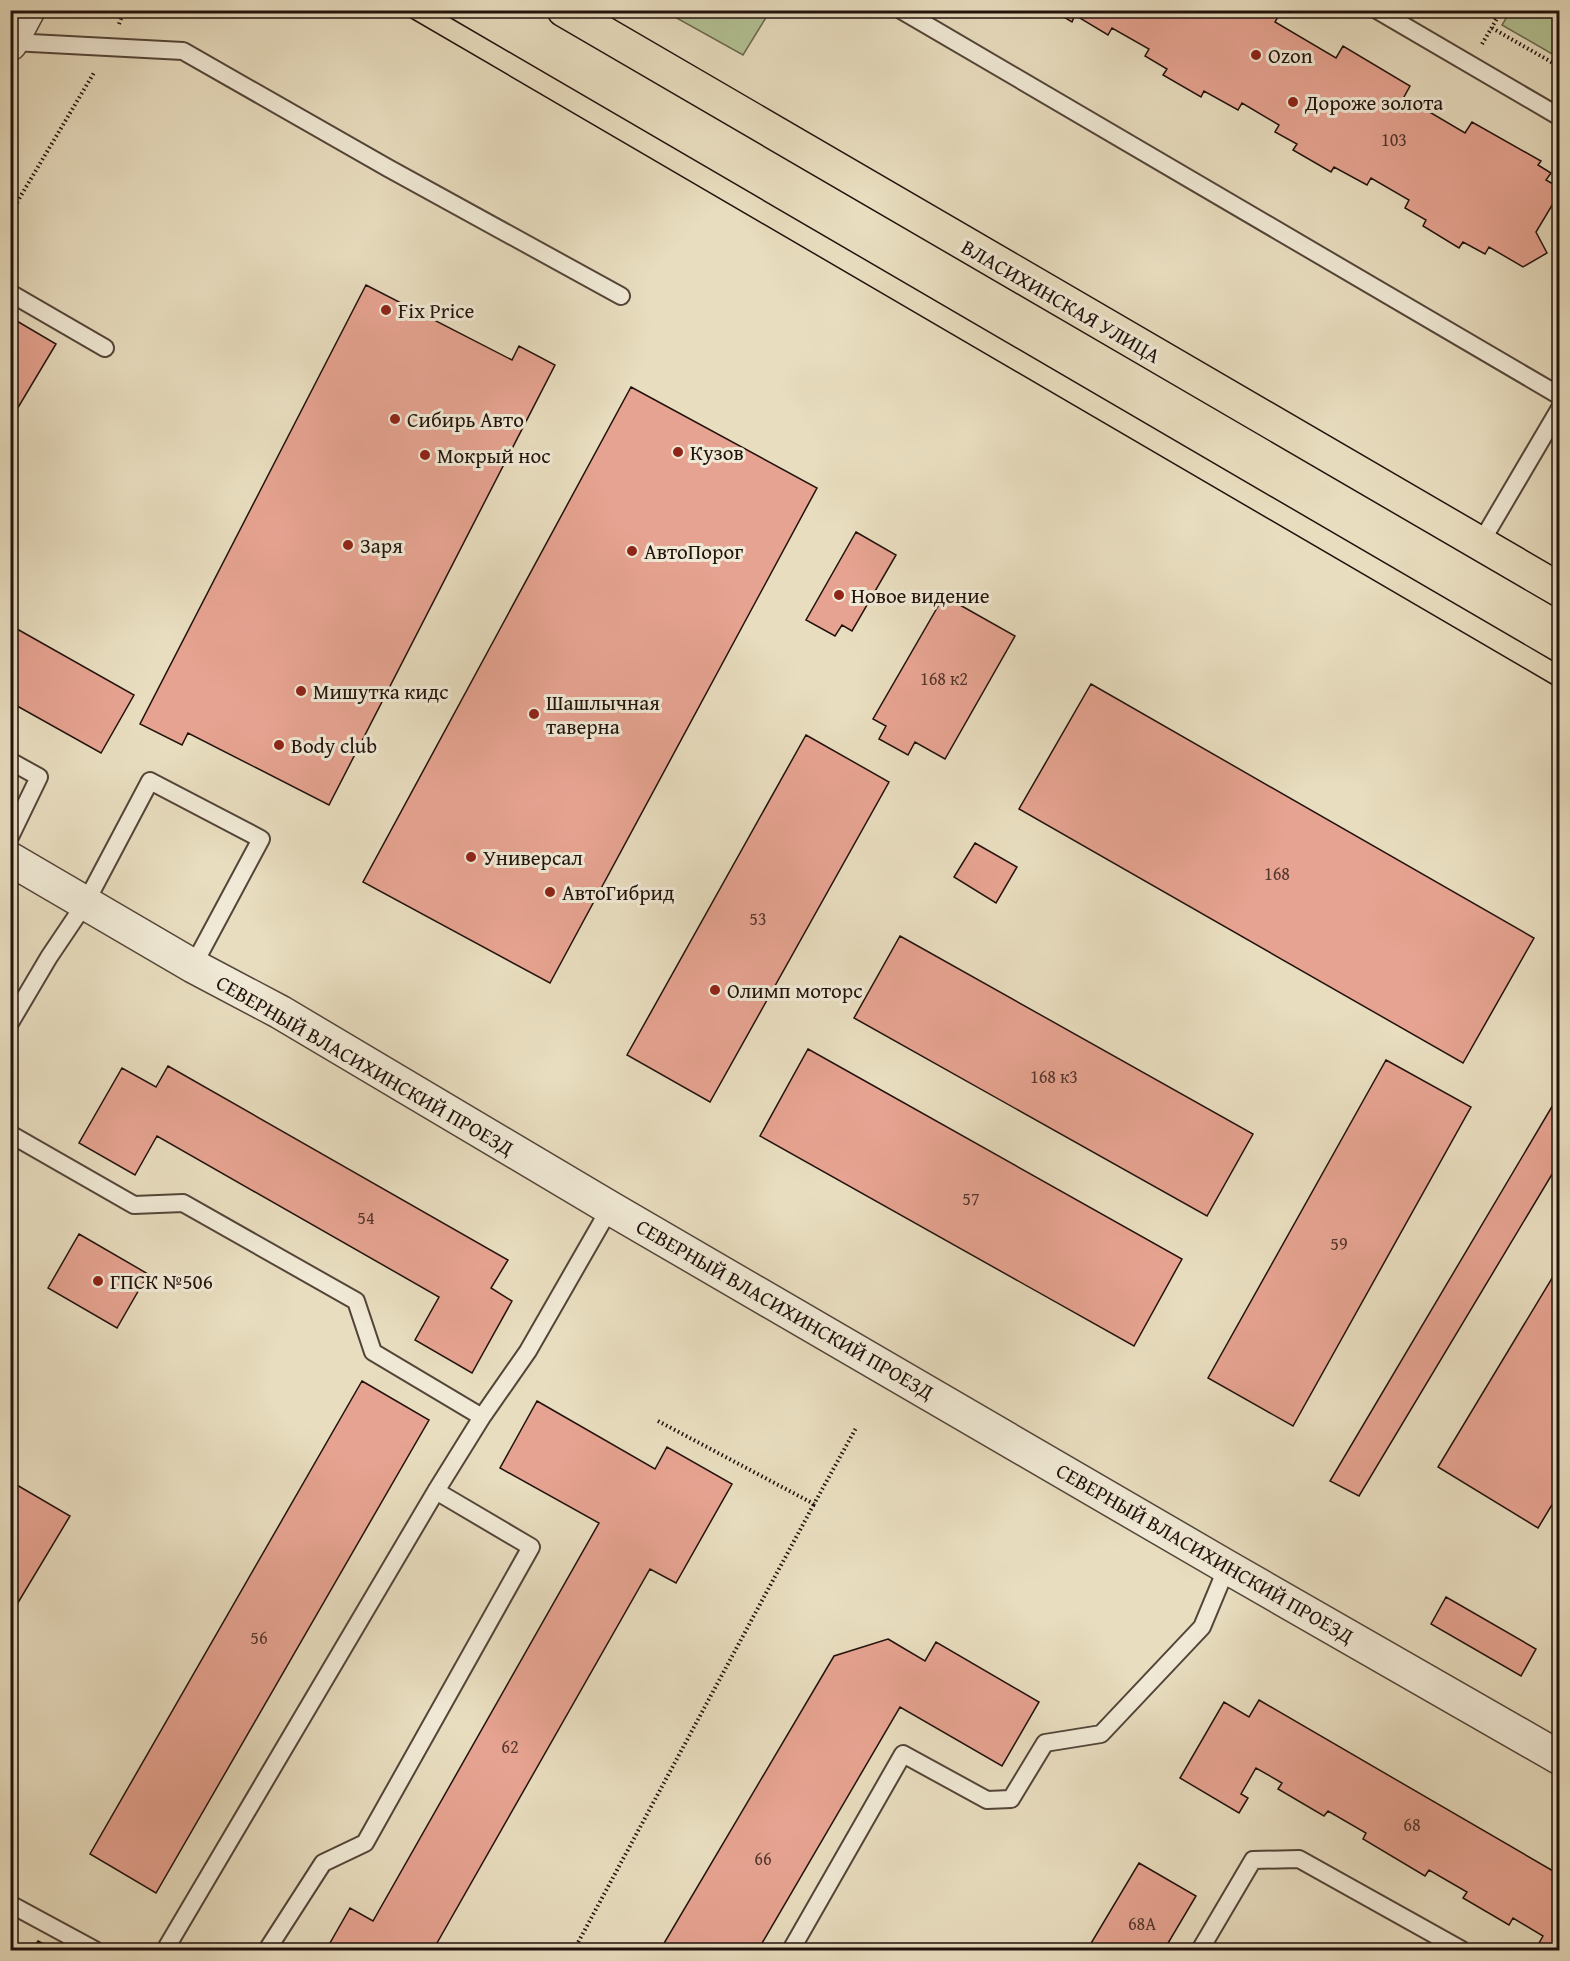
<svg xmlns="http://www.w3.org/2000/svg" width="1570" height="1961" viewBox="0 0 1570 1961" font-family="'Gentium Book Plus',serif">
	<rect width="100%" height="100%" fill="#e8ddbf"/>
	<filter id="stains"><feTurbulence type="fractalNoise" baseFrequency=".00333" numOctaves="4"/><feColorMatrix values="0 0 0 0 .2 0 0 0 0 .09 0 0 0 0 .02 0 0 0 .5 -.17"/></filter>
	<radialGradient id="worn" r=".72"><stop offset=".6" stop-color="#630" stop-opacity="0"/><stop offset="1" stop-color="#630" stop-opacity=".3"/></radialGradient>
	<path fill="#b3c294" stroke="#6a6a50" stroke-width="1.5" d="M1511,10L1559,11V58L1502,25Z
		M664,11H770L743,55Z"/>
	<path fill="#e6a391" stroke="#22120c" stroke-width="1.5" d="M1052,10H1282L1275,22L1336,58L1343,46L1410,86L1404,97L1465,133L1472,122L1541,161L1538,165L1551,173L1546,180L1560,188V192L1536,232L1547,253L1523,267L1489,247L1485,254L1463,242L1459,248L1423,226L1426,220L1405,208L1409,200L1371,178L1367,185L1334,167L1331,172L1293,150L1297,144L1275,132L1279,125L1242,103L1238,110L1204,91L1201,97L1163,75L1167,69L1145,56L1149,49L1112,28L1108,35L1075,15L1072,22Z
		M366,285L512,360L519,346L555,365L329,805L188,733L182,745L140,724Z
		M10,317L56,344L10,421Z
		M631,387L817,488L550,983L363,882Z
		M856,532L896,555L852,631L842,625L835,636L806,620Z
		M944,596L1015,636L945,759L915,742L908,755L879,739L886,726L873,719Z
		M10,625L134,695L101,753L10,702Z
		M1091,684L1534,938L1463,1063L1019,809Z
		M806,735L889,782L710,1102L627,1055Z
		M975,843L1017,867L996,903L954,877Z
		M900,936L1253,1134L1207,1216L854,1018Z
		M808,1049L1182,1259L1134,1346L760,1136Z
		M1386,1060L1471,1107L1293,1426L1208,1378Z
		M168,1066L508,1260L491,1288L512,1301L472,1373L415,1340L439,1297L157,1136L135,1175L79,1143L122,1068L156,1087Z
		M1560,1093V1161L1359,1496L1330,1481Z
		M79,1234L148,1274L117,1328L48,1288Z
		M1560,1265V1501L1556,1498L1538,1528L1438,1467Z
		M362,1381L429,1420L156,1893L90,1854Z
		M537,1401L655,1469L667,1447L732,1484L676,1583L650,1569L433,1950H326L350,1908L373,1921L599,1523L500,1468Z
		M10,1481L70,1516L10,1616Z
		M1446,1597L1536,1649L1521,1676L1431,1624Z
		M888,1639L925,1661L936,1642L1039,1702L1002,1766L900,1707L758,1950H660L834,1656Z
		M1259,1700L1560,1875V1950H1535L1543,1936L1513,1918L1509,1925L1463,1898L1467,1892L1429,1870L1425,1876L1363,1839L1366,1833L1328,1811L1324,1816L1278,1789L1282,1783L1256,1768L1241,1794L1248,1798L1239,1813L1180,1778L1224,1702L1249,1717Z
		M1139,1863L1196,1896L1164,1950H1087Z
		M38,1941L55,1950H32Z"/>
	<g fill="none" stroke-linecap="round" stroke-linejoin="round">
		<defs>
			<path id="lane" d="M901,10L1560,396
				M1377,10L1560,117
				M12,42L183,51L388,168L621,296
				M10,293L105,348
				M1480,544L1560,408
				M10,761L39,777L10,837
				M10,1023L49,957L86,902L150,781L261,839L193,966
				M10,1134L134,1205L183,1203L356,1301L373,1352L482,1417
				M10,1904L95,1950
				M165,1950L436,1491L482,1417L528,1351L610,1208
				M267,1950L323,1863L365,1843L531,1547L436,1491
				M791,1950L903,1754L987,1800L1011,1799L1045,1743L1101,1734L1202,1627L1227,1567
				M1200,1950L1253,1860L1299,1859L1462,1950"/>
			<path id="street" d="M10,44L28,10
				M10,859L193,966L280,1012L610,1208L1227,1567L1560,1758"/>
			<path id="highway" d="M564,10L1560,590"/>
		</defs>
		<use href="#lane" stroke="#544539" stroke-width="20"/>
		<use href="#street" stroke="#544539" stroke-width="36"/>
		<use href="#highway" stroke="#22120c" stroke-width="36"/>
		<path stroke="#22120c" stroke-width="4" stroke-dasharray="1.5 3" stroke-linecap="butt" d="M1483,10L1497,19
			M119,24L124,10
			M1492,28L1560,67
			M1482,44L1502,10
			M10,214L95,71
			M658,1421L814,1504L856,1428
			M574,1950L814,1504"/>
		<use href="#lane" stroke="#f0e9d5" stroke-width="16"/>
		<use href="#street" stroke="#f0e9d5" stroke-width="33"/>
		<use href="#highway" stroke="#e8ddbf" stroke-width="33"/>
		<path stroke="#22120c" stroke-width="1.5" d="M397,10L1560,689
			M437,10L1560,665"/>
	</g>
	<g fill="#8f2418" stroke="#f0e9d5" stroke-width="2">
		<circle cx="1256" cy="55" r="6"/>
		<circle cx="1293" cy="102" r="6"/>
		<circle cx="386" cy="310" r="6"/>
		<circle cx="395" cy="419" r="6"/>
		<circle cx="678" cy="452" r="6"/>
		<circle cx="425" cy="455" r="6"/>
		<circle cx="348" cy="545" r="6"/>
		<circle cx="632" cy="551" r="6"/>
		<circle cx="839" cy="595" r="6"/>
		<circle cx="301" cy="691" r="6"/>
		<circle cx="534" cy="714" r="6"/>
		<circle cx="279" cy="745" r="6"/>
		<circle cx="471" cy="857" r="6"/>
		<circle cx="550" cy="892" r="6"/>
		<circle cx="715" cy="990" r="6"/>
		<circle cx="98" cy="1281" r="6"/>
	</g>
	<g text-anchor="middle" dominant-baseline="central" stroke-width="6" stroke-linejoin="round" paint-order="stroke">
		<g font-size="18" fill="#53362d">
			<text x="1394" y="139">103</text>
			<text x="944" y="678">168 к2</text>
			<text x="1277" y="873">168</text>
			<text x="758" y="918">53</text>
			<text x="1054" y="1076">168 к3</text>
			<text x="971" y="1198">57</text>
			<text x="366" y="1217">54</text>
			<text x="1339" y="1243">59</text>
			<text x="259" y="1637">56</text>
			<text x="510" y="1746">62</text>
			<text x="1412" y="1824">68</text>
			<text x="763" y="1858">66</text>
			<text x="1142" y="1923">68А</text>
		</g>
		<g font-size="21" fill="#22120c" stroke="#f0e9d5" text-anchor="start">
			<text x="1268" y="55">Ozon</text>
			<text x="1305" y="102">Дороже золота</text>
			<text x="398" y="310">Fix Price</text>
			<text x="407" y="419">Сибирь Авто</text>
			<text x="690" y="452">Кузов</text>
			<text x="437" y="455">Мокрый нос</text>
			<text x="360" y="545">Заря</text>
			<text x="644" y="551">АвтоПорог</text>
			<text x="851" y="595">Новое видение</text>
			<text x="313" y="691">Мишутка кидс</text>
			<text x="546" y="702">Шашлычная<tspan x="546" dy="24">таверна</tspan></text>
			<text x="291" y="745">Body club</text>
			<text x="483" y="857">Универсал</text>
			<text x="562" y="892">АвтоГибрид</text>
			<text x="727" y="990">Олимп моторс</text>
			<text x="110" y="1281">ГПСК №506</text>
		</g>
		<g font-size="21" fill="#22120c" stroke="#f0e9d5">
			<text transform="translate(1061 301) rotate(30)">ВЛАСИХИНСКАЯ УЛИЦА</text>
			<text transform="translate(365 1065) rotate(30)">СЕВЕРНЫЙ ВЛАСИХИНСКИЙ ПРОЕЗД</text>
			<text transform="translate(785 1309) rotate(30)">СЕВЕРНЫЙ ВЛАСИХИНСКИЙ ПРОЕЗД</text>
			<text transform="translate(1205 1553) rotate(30)">СЕВЕРНЫЙ ВЛАСИХИНСКИЙ ПРОЕЗД</text>
		</g>
	</g>
	<rect width="1570" height="1961" fill="none" stroke="#e8ddbf" stroke-width="36"/>
	<rect x="12" y="12" width="1546" height="1937" fill="none" stroke="#22120c" stroke-width="3"/>
	<rect x="18" y="18" width="1534" height="1925" fill="none" stroke="#22120c" stroke-width="1.5"/>
	<rect width="100%" height="100%" filter="url(#stains)"/>
	<rect width="100%" height="100%" fill="url(#worn)"/>
</svg>
